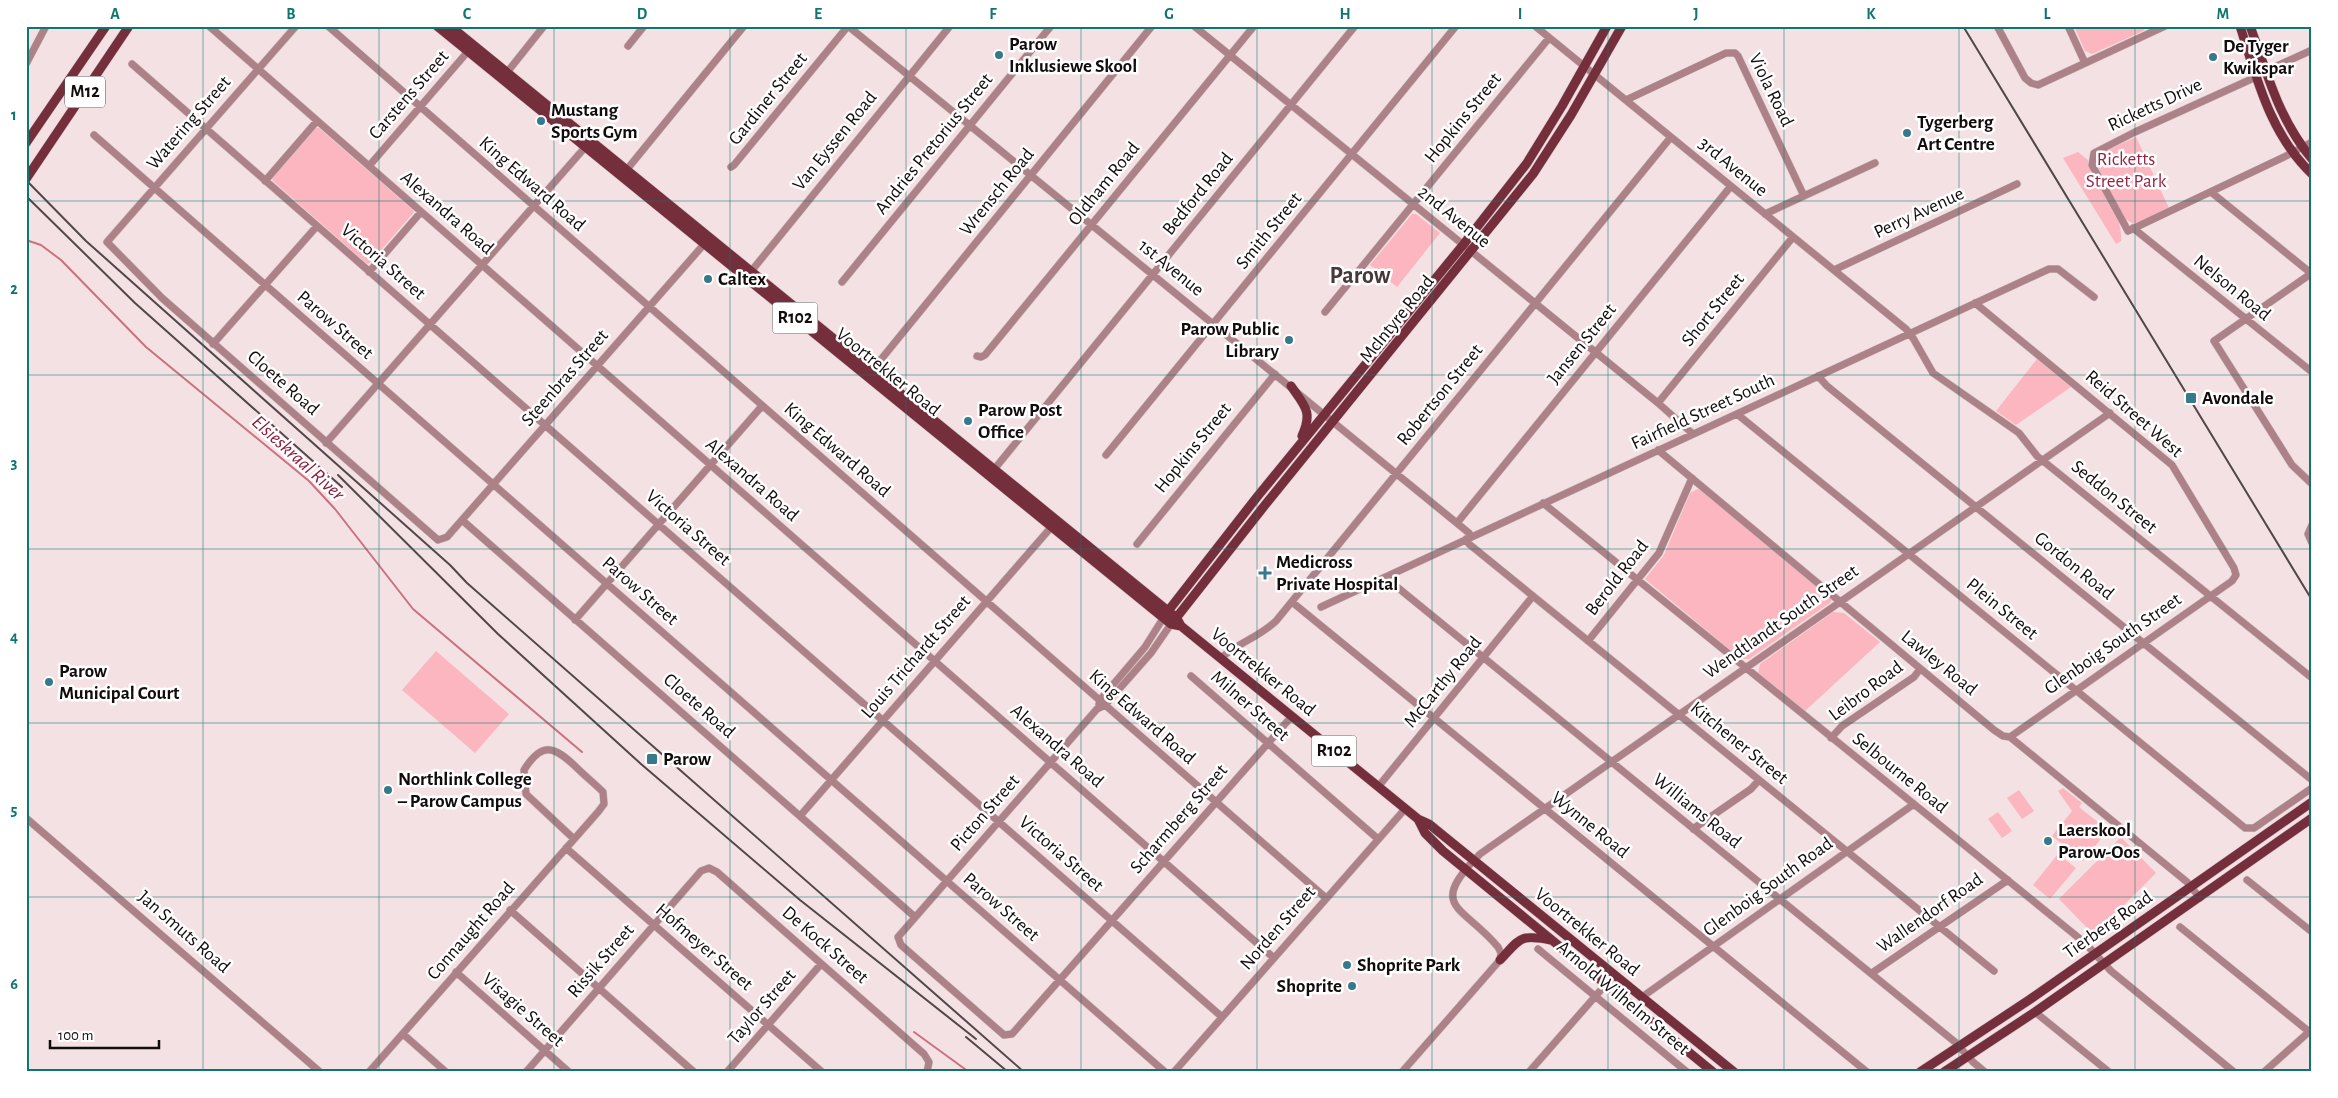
<svg xmlns="http://www.w3.org/2000/svg" width="2338" height="1098" viewBox="0 0 2338 1098" font-family="'Alegreya Sans',sans-serif">
	<rect width="100%" height="100%" fill="#f4e1e3"/>
	<path fill="#fcb6bf" d="M2074,26H2148L2143,31L2092,54L2085,51Z
		M316,128H319L413,210L414,212L370,263L367,264L273,181L272,178Z
		M2136,137L2169,208L2134,224L2125,219L2095,162L2097,155Z
		M2078,152L2088,160V163C2101,187 2123,214 2121,241L2116,244L2063,158Z
		M1412,214H1416L1440,233L1397,287L1370,265Z
		M2037,359L2071,387L2016,425L1996,411Z
		M1697,489L1701,490L1832,597L1831,602L1749,659H1741L1645,579L1664,555L1690,493Z
		M1833,612L1844,613L1880,642L1805,711L1758,673L1760,664Z
		M436,651L509,714L475,753L402,690Z
		M2063,788L2082,803L2079,807L2108,830L2083,861L2052,836L2072,811L2058,791Z
		M2019,790L2034,811L2022,819L2007,798Z
		M1998,812L2012,831L2002,838L1988,819Z
		M2121,837L2156,873L2094,935L2059,899Z
		M2058,854L2076,868L2050,899L2033,885Z"/>
	<g fill="none" stroke-linecap="round" stroke-linejoin="round">
		<path stroke="#cc7080" stroke-width="2" d="M26,240L41,245L61,260L146,347L309,481L335,509L413,609L582,752
			M914,1032L969,1072"/>
		<defs>
			<path id="minor" d="M209,26L1274,958
				M296,26L107,242L162,298L438,540L447,537L706,242
				M328,26L1326,898
				M1194,26L1658,403L1693,434
				M1535,26L1906,329L1913,338L1933,373L2019,433L2037,456L2312,678
				M1997,26L2025,78L2031,83L2038,85L2165,26
				M2068,26L2085,63
				M628,46L644,26
				M26,64L46,26
				M132,64L1222,1017
				M2266,71L2312,50
				M505,75L544,26
				M2256,77L2135,132L2094,153L2092,165L2128,231L2284,157L2312,142
				M1626,100L1726,53H1735L1738,56L1804,196
				M94,135L1165,1072
				M369,166L470,49
				M731,167L734,165L848,26L1469,533L1471,537
				M624,173L744,26
				M265,181L317,121
				M2211,192L2312,274
				M1765,214L1875,163
				M2133,228L2312,372
				M1834,270L2017,184
				M369,272L421,212
				M2312,273L2214,341L2292,465L2312,484
				M749,274L950,26
				M842,282L1051,26
				M1975,303L2172,465L2234,568L2236,575L2232,581L2010,737
				M1325,312L1549,38
				M213,344L317,226
				M977,356L981,357L985,355L1254,26
				M870,373L1152,26
				M1818,376L1827,386L2312,780
				M1658,403L1793,237
				M1737,414L2245,828H2254L2312,788
				M326,443L588,144
				M1658,450L1994,730L2003,736L2010,737L2187,882L2200,898
				M1106,455L1456,26
				M992,472L1355,26
				M1543,503L2085,943L2111,971L2234,1072
				M462,520L915,917
				M1457,523L1731,186
				M2312,525L2308,534L2312,543
				M1466,539L1469,544L1994,971
				M1137,544L1275,374
				M1386,578L1955,1042L1973,1062L1985,1072
				M1292,602L1867,1072
				M1321,607L2049,269H2058L2094,297
				M575,620L762,406
				M1171,624L1151,653L1105,705L1097,709L898,937L901,945L1004,1035L1012,1034L1292,716
				M1588,641L1659,553L1692,478
				M1221,658C1238,643 1259,637 1276,621L1671,137
				M1191,676L1378,839
				M1099,704L1100,700L1145,647L1164,617
				M1831,738L1842,726L1914,677L1920,669
				M1378,787L1533,596
				M800,816L1054,524
				M26,818L320,1072
				M1693,829L1751,789L1759,780
				M566,848L822,1072
				M2247,880L2312,932
				M510,910L694,1072
				M2180,927L2312,1034
				M1538,949L1687,1072
				M456,972L569,1072
				M1872,973L2008,880
				M1642,997L1914,804
				M2035,1012L2109,1072
				M403,1034L446,1072
				M369,1072L598,812L604,804L603,792C594,783 585,776 576,767C554,746 542,741 524,770L526,794L574,839
				M526,1072L701,871L709,868L717,872L924,1054L929,1062L927,1072
				M727,1072L821,964
				M1174,1072L1405,809
				M1402,1072L1500,960L1501,953L1498,947C1463,905 1426,908 1480,854L2110,413
				M1529,1072L1614,975
				M2264,1072L2311,1030"/>
			<path id="major" d="M437,26L1171,624L1181,626
				M450,26L1168,611L1176,617L1181,626L1418,819L1429,824L1734,1072
				M2240,26C2257,79 2270,134 2312,174
				M2250,26C2268,75 2278,118 2312,159
				M26,143L106,26
				M26,179L129,26
				M1291,386C1305,406 1313,412 1302,436
				M1165,615L1257,497L1463,245L1527,163L1562,106L1607,26
				M1173,622L1265,505L1533,174L1571,115L1622,26
				M1418,819L1425,833L1443,851L1713,1072
				M1500,960C1521,938 1519,934 1551,940
				M1920,1072L2029,1000L2312,802
				M1944,1072L2035,1012L2312,818"/>
		</defs>
		<use href="#minor" stroke="#d0bfc1" stroke-width="8"/>
		<use href="#major" stroke="#d0bfc1" stroke-width="10"/>
		<use href="#minor" stroke="#ac8288" stroke-width="7"/>
		<use href="#major" stroke="#742e3c" stroke-width="9"/>
		<path stroke="#514749" stroke-width="2" d="M1963,26L2312,600
			M26,180L86,241L450,565L467,583L1024,1072
			M26,196L135,303L342,487
			M338,475L498,634L641,764L800,900L976,1039
			M966,1037L1008,1072"/>
	</g>
	<path fill="none" stroke="#0f766e" stroke-width="1" stroke-opacity="0.55" d="M203,26V1072M379,26V1072M554,26V1072M730,26V1072M906,26V1072M1081,26V1072M1257,26V1072M1432,26V1072M1608,26V1072M1784,26V1072M1959,26V1072M2135,26V1072M26,201H2312M26,375H2312M26,549H2312M26,723H2312M26,897H2312"/>
	<g fill="#37788b" stroke="#fff" stroke-width="2">
		<circle cx="999" cy="55" r="5"/>
		<circle cx="2213" cy="57" r="5"/>
		<circle cx="541" cy="121" r="5"/>
		<circle cx="1907" cy="133" r="5"/>
		<circle cx="708" cy="279" r="5"/>
		<circle cx="1289" cy="340" r="5"/>
		<rect x="2185" y="392" width="12" height="12" rx="2.5"/>
		<circle cx="968" cy="421" r="5"/>
		<path d="M1262.5 565.5h5v5h5v5h-5v5h-5v-5h-5v-5h5z"/>
		<circle cx="49" cy="682" r="5"/>
		<rect x="646" y="753" width="12" height="12" rx="2.5"/>
		<circle cx="388" cy="790" r="5"/>
		<circle cx="2048" cy="841" r="5"/>
		<circle cx="1347" cy="965" r="5"/>
		<circle cx="1352" cy="986" r="5"/>
	</g>
	<g text-anchor="middle" dominant-baseline="central" stroke-width="5" stroke-linejoin="round" paint-order="stroke">
		<g fill="#fff" stroke="#595556" stroke-width="1">
			<rect x="65" y="76.5" width="40" height="31" rx="4"/>
			<rect x="772.5" y="302.5" width="45" height="31" rx="4"/>
			<rect x="1311.5" y="735.5" width="45" height="31" rx="4"/>
		</g>
		<g font-size="18" font-weight="bold" fill="#120c0d">
			<text x="85" y="92">M12</text>
			<text x="795" y="318">R102</text>
			<text x="1334" y="751">R102</text>
		</g>
		<g font-size="19" font-weight="bold" fill="#120c0d" stroke="#fff" text-anchor="start">
			<text x="1009" y="44">Parow<tspan x="1009" dy="22">Inklusiewe Skool</tspan></text>
			<text x="2223" y="46">De Tyger<tspan x="2223" dy="22">Kwikspar</tspan></text>
			<text x="551" y="110">Mustang<tspan x="551" dy="22">Sports Gym</tspan></text>
			<text x="1917" y="122">Tygerberg<tspan x="1917" dy="22">Art Centre</tspan></text>
			<text x="718" y="279">Caltex</text>
			<text x="1279" y="329" text-anchor="end">Parow Public<tspan x="1279" dy="22">Library</tspan></text>
			<text x="2202" y="398">Avondale</text>
			<text x="978" y="410">Parow Post<tspan x="978" dy="22">Office</tspan></text>
			<text x="1276" y="562">Medicross<tspan x="1276" dy="22">Private Hospital</tspan></text>
			<text x="59" y="671">Parow<tspan x="59" dy="22">Municipal Court</tspan></text>
			<text x="663" y="759">Parow</text>
			<text x="398" y="779">Northlink College<tspan x="398" dy="22">– Parow Campus</tspan></text>
			<text x="2058" y="830">Laerskool<tspan x="2058" dy="22">Parow-Oos</tspan></text>
			<text x="1357" y="965">Shoprite Park</text>
			<text x="1342" y="986" text-anchor="end">Shoprite</text>
		</g>
		<g font-size="19" fill="#120c0d" stroke="#fff">
			<text transform="translate(1771 90) rotate(64)">Viola Road</text>
			<text transform="translate(409 95) rotate(-49)">Carstens Street</text>
			<text transform="translate(768 99) rotate(-51)">Gardiner Street</text>
			<text transform="translate(2155 105) rotate(-25)">Ricketts Drive</text>
			<text transform="translate(1463 118) rotate(-51)">Hopkins Street</text>
			<text transform="translate(189 123) rotate(-49)">Watering Street</text>
			<text transform="translate(835 141) rotate(-51)">Van Eyssen Road</text>
			<text transform="translate(934 144) rotate(-51)">Andries Pretorius Street</text>
			<text transform="translate(1733 167) rotate(39)">3rd Avenue</text>
			<text transform="translate(532 184) rotate(41)">King Edward Road</text>
			<text transform="translate(1104 184) rotate(-51)">Oldham Road</text>
			<text transform="translate(997 192) rotate(-51)">Wrensch Road</text>
			<text transform="translate(1198 194) rotate(-51)">Bedford Road</text>
			<text transform="translate(447 213) rotate(41)">Alexandra Road</text>
			<text transform="translate(1919 213) rotate(-25)">Perry Avenue</text>
			<text transform="translate(1454 217) rotate(39)">2nd Avenue</text>
			<text transform="translate(1269 231) rotate(-51)">Smith Street</text>
			<text transform="translate(383 262) rotate(41)">Victoria Street</text>
			<text transform="translate(1171 268) rotate(39)">1st Avenue</text>
			<text transform="translate(2232 288) rotate(39)">Nelson Road</text>
			<text transform="translate(1713 310) rotate(-51)">Short Street</text>
			<text transform="translate(1397 319) rotate(-51)">McIntyre Road</text>
			<text transform="translate(335 325) rotate(41)">Parow Street</text>
			<text transform="translate(1582 344) rotate(-51)">Jansen Street</text>
			<text transform="translate(888 372) rotate(39)">Voortrekker Road</text>
			<text transform="translate(565 378) rotate(-49)">Steenbras Street</text>
			<text transform="translate(283 383) rotate(41)">Cloete Road</text>
			<text transform="translate(1440 395) rotate(-51)">Robertson Street</text>
			<text transform="translate(1703 412) rotate(-25)">Fairfield Street South</text>
			<text transform="translate(2134 414) rotate(41)">Reid Street West</text>
			<text transform="translate(1193 448) rotate(-51)">Hopkins Street</text>
			<text transform="translate(837 450) rotate(41)">King Edward Road</text>
			<text transform="translate(752 480) rotate(41)">Alexandra Road</text>
			<text transform="translate(2114 497) rotate(39)">Seddon Street</text>
			<text transform="translate(688 528) rotate(41)">Victoria Street</text>
			<text transform="translate(2074 566) rotate(39)">Gordon Road</text>
			<text transform="translate(1617 578) rotate(-52)">Berold Road</text>
			<text transform="translate(640 591) rotate(41)">Parow Street</text>
			<text transform="translate(2002 609) rotate(39)">Plein Street</text>
			<text transform="translate(1781 622) rotate(-35)">Wendtlandt South Street</text>
			<text transform="translate(2113 644) rotate(-35)">Glenboig South Street</text>
			<text transform="translate(916 657) rotate(-49)">Louis Trichardt Street</text>
			<text transform="translate(1939 663) rotate(39)">Lawley Road</text>
			<text transform="translate(1263 672) rotate(39)">Voortrekker Road</text>
			<text transform="translate(1443 682) rotate(-51)">McCarthy Road</text>
			<text transform="translate(1866 691) rotate(-37)">Leibro Road</text>
			<text transform="translate(699 706) rotate(41)">Cloete Road</text>
			<text transform="translate(1250 706) rotate(41)">Milner Street</text>
			<text transform="translate(1142 717) rotate(41)">King Edward Road</text>
			<text transform="translate(1739 743) rotate(39)">Kitchener Street</text>
			<text transform="translate(1057 746) rotate(41)">Alexandra Road</text>
			<text transform="translate(1900 773) rotate(39)">Selbourne Road</text>
			<text transform="translate(1697 811) rotate(39)">Williams Road</text>
			<text transform="translate(985 813) rotate(-49)">Picton Street</text>
			<text transform="translate(1179 819) rotate(-49)">Scharmberg Street</text>
			<text transform="translate(1590 825) rotate(39)">Wynne Road</text>
			<text transform="translate(1061 854) rotate(41)">Victoria Street</text>
			<text transform="translate(1768 887) rotate(-36)">Glenboig South Road</text>
			<text transform="translate(1001 907) rotate(41)">Parow Street</text>
			<text transform="translate(1930 913) rotate(-35)">Wallendorf Road</text>
			<text transform="translate(2108 925) rotate(-35)">Tierberg Road</text>
			<text transform="translate(1278 928) rotate(-49)">Norden Street</text>
			<text transform="translate(471 931) rotate(-49)">Connaught Road</text>
			<text transform="translate(184 932) rotate(41)">Jan Smuts Road</text>
			<text transform="translate(1587 932) rotate(39)">Voortrekker Road</text>
			<text transform="translate(825 945) rotate(41)">De Kock Street</text>
			<text transform="translate(704 947) rotate(41)">Hofmeyer Street</text>
			<text transform="translate(601 961) rotate(-49)">Rissik Street</text>
			<text transform="translate(1623 998) rotate(40)">Arnold Wilhelm Street</text>
			<text transform="translate(762 1007) rotate(-49)">Taylor Street</text>
			<text transform="translate(523 1010) rotate(41)">Visagie Street</text>
		</g>
		<g font-size="19" fill="#942643" stroke="#fff">
			<text x="2126" y="159">Ricketts<tspan x="2126" dy="22">Street Park</tspan></text>
		</g>
		<g font-size="20" font-style="italic" fill="#8b1c3c" stroke="#fff">
			<text transform="translate(298 458) rotate(42)">Elsieskraal River</text>
		</g>
		<g font-size="24" font-weight="bold" fill="#47383a" stroke="#fff">
			<text x="1360" y="276">Parow</text>
		</g>
	</g>
	<rect width="2338" height="1098" fill="none" stroke="#ffffff" stroke-width="55"/>
	<path d="M50 1040v8h109v-8" fill="none" stroke="#120c0d" stroke-width="2.5"/>
	<text x="58" y="1040" font-size="15" fill="#120c0d" stroke="#ffffff" stroke-width="4" paint-order="stroke">100 m</text>
	<rect x="28" y="28" width="2282" height="1042" fill="none" stroke="#0f766e" stroke-width="2"/>
	<g font-size="16" text-anchor="middle" font-weight="bold" fill="#0f766e">
		<text x="115" y="19">A</text>
		<text x="291" y="19">B</text>
		<text x="467" y="19">C</text>
		<text x="642" y="19">D</text>
		<text x="818" y="19">E</text>
		<text x="993" y="19">F</text>
		<text x="1169" y="19">G</text>
		<text x="1345" y="19">H</text>
		<text x="1520" y="19">I</text>
		<text x="1696" y="19">J</text>
		<text x="1871" y="19">K</text>
		<text x="2047" y="19">L</text>
		<text x="2223" y="19">M</text>
		<text x="14" y="120">1</text>
		<text x="14" y="294">2</text>
		<text x="14" y="468">3</text>
		<text x="14" y="642">4</text>
		<text x="14" y="815">5</text>
		<text x="14" y="989">6</text>
	</g>
</svg>
